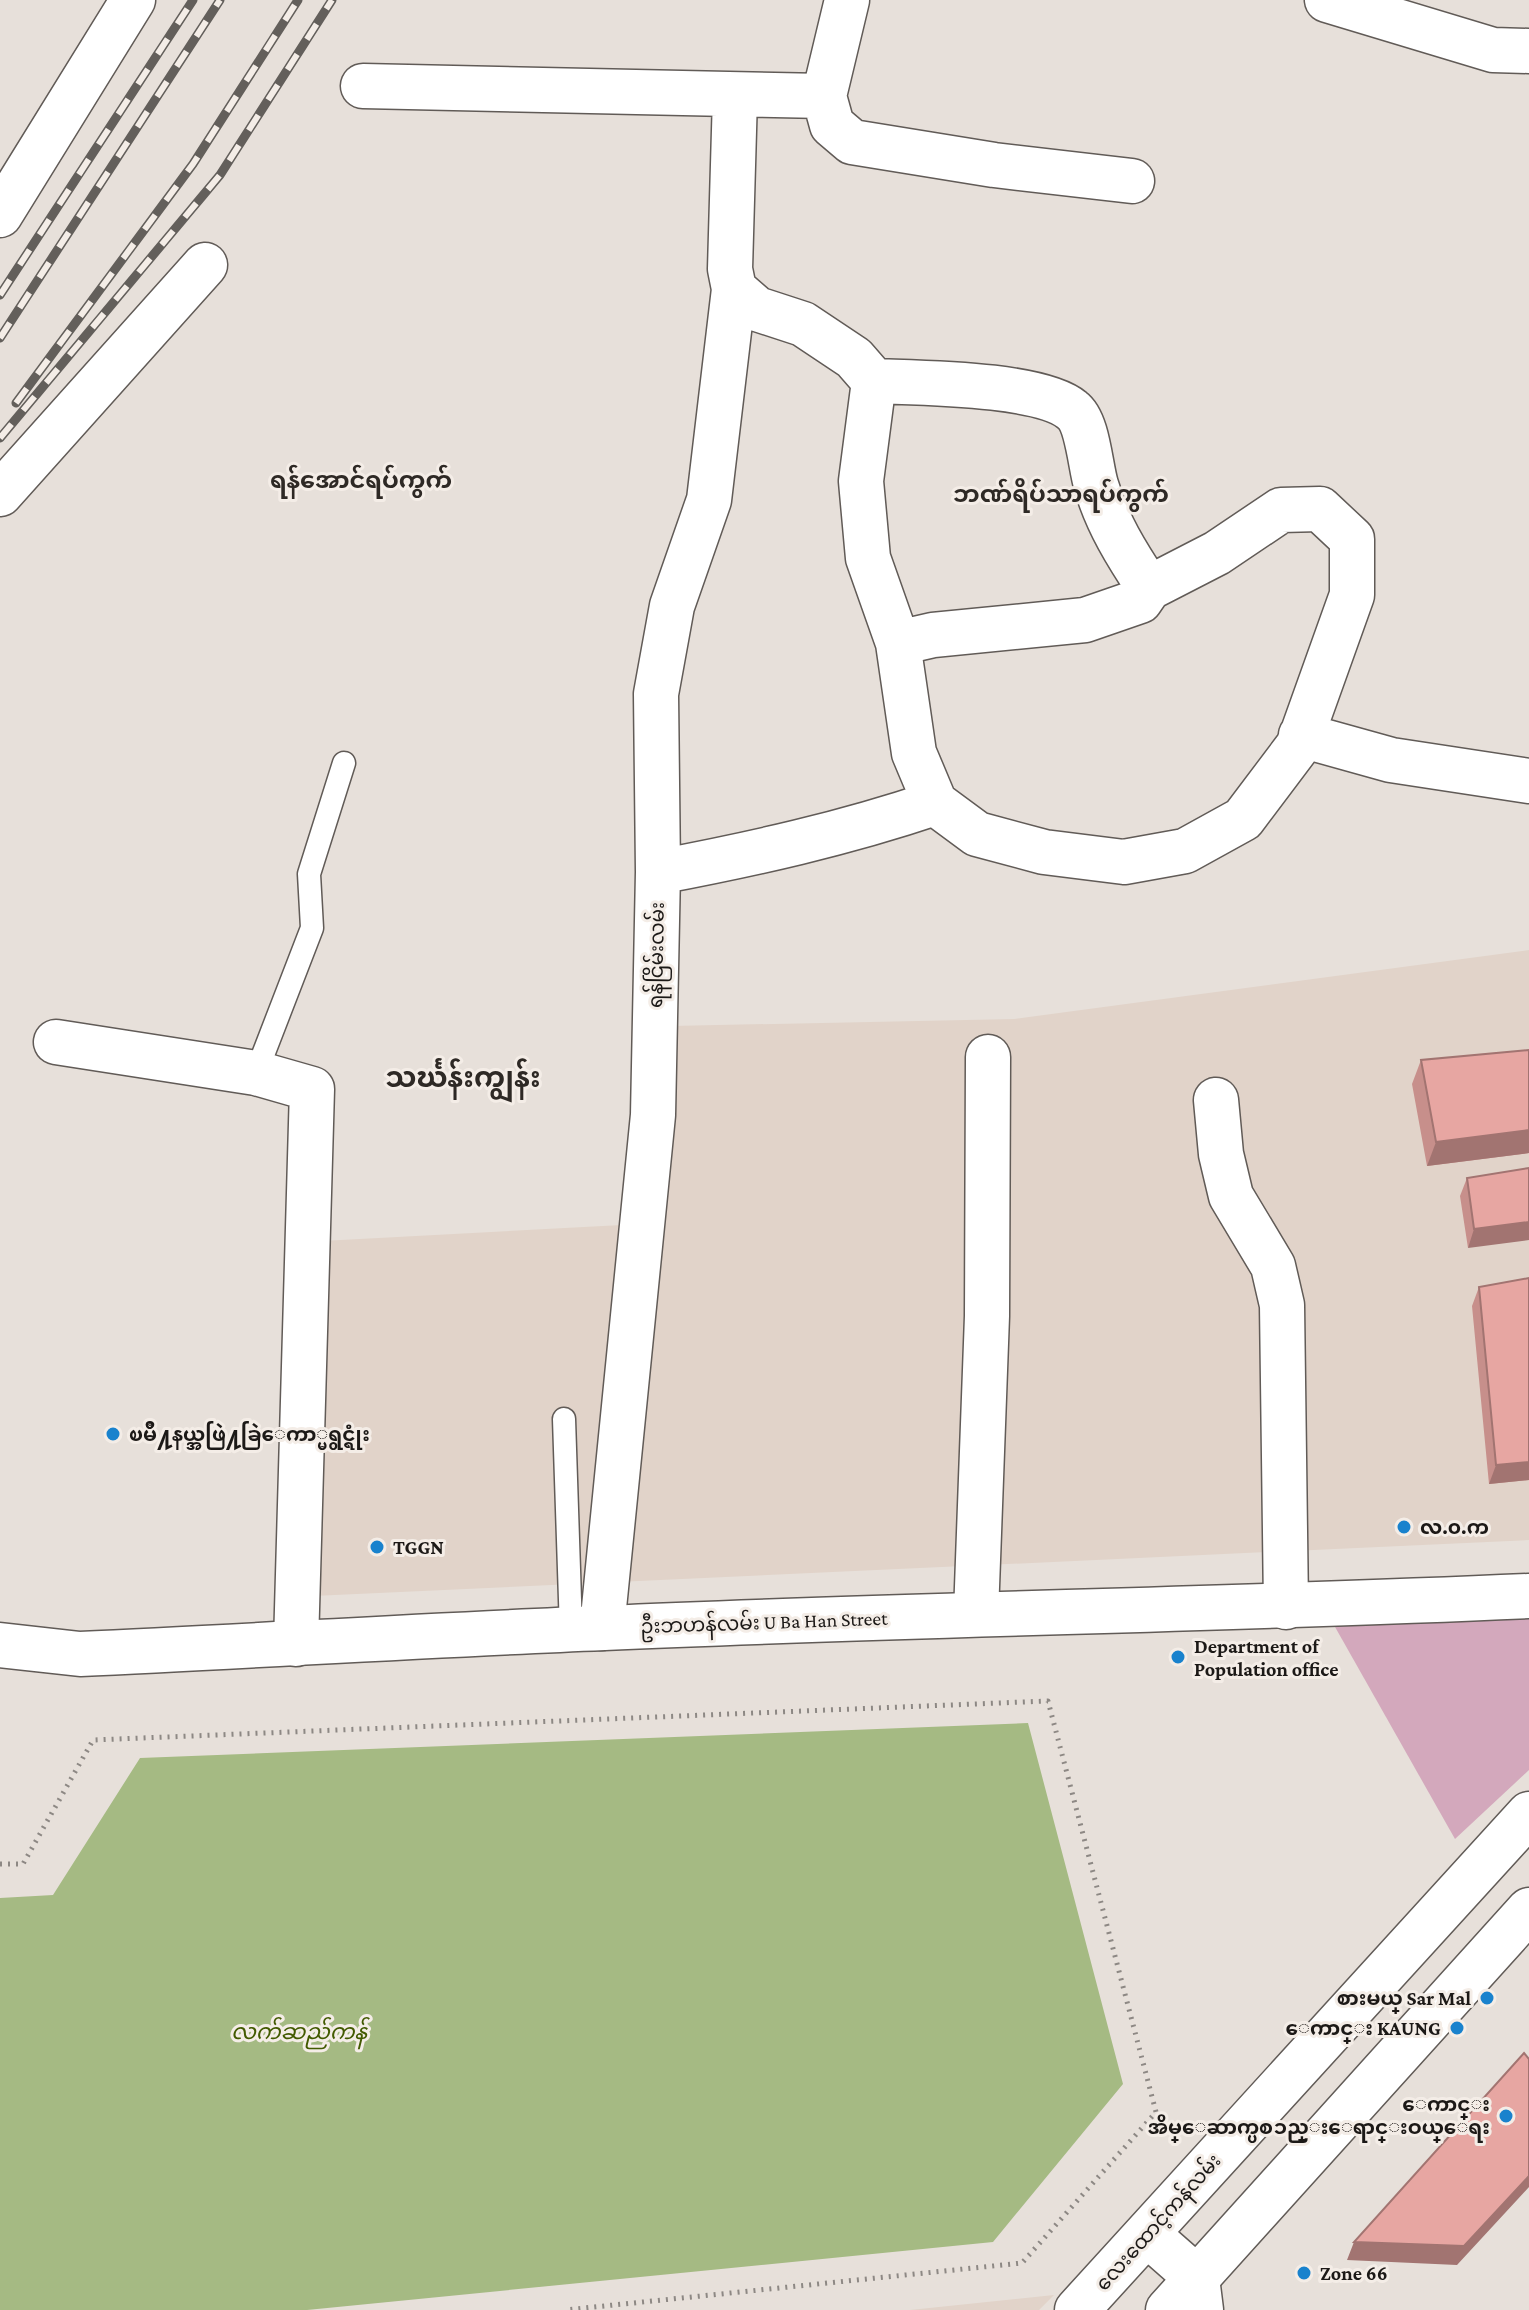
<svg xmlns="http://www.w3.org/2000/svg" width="1529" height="2310" viewBox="0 0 1529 2310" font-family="'Crimson Pro','Noto Sans Myanmar',serif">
	<rect width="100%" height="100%" fill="#e7e0da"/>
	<path fill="#e1d3c9" d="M1529,950V1540L313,1596L322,1241L660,1223L671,1026L1014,1019Z
		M1054,2295L1039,2310H910Z"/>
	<path fill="#d3a8bc" d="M1326,1611L1529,1612V1770L1455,1839Z"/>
	<path fill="#a5ba83" d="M1028,1723L1123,2084L993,2242L307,2310H0V1898L53,1895L140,1758Z"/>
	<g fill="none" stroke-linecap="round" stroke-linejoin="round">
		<defs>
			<path id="service" d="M256,1073L312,928L309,874L344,763
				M564,1419L571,1630"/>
			<path id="minor" d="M1327,0L1493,50L1529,51
				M363,86L824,96L847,0
				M735,96L730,269L734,289L757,309L803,324L854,358L874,381C918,383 1040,383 1072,410C1088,422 1090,465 1096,485C1107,523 1127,555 1149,588
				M824,96L832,125L852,142L994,165L1132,181
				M0,215L133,0
				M874,381L861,481L868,558L898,643L914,753L935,803L977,834L1044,852L1124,862L1185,851L1243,819L1298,746L1352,595V539L1320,509L1281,510L1217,553L1149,588L1140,601L1085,620L933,635L898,643
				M0,494L205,265
				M1301,735L1391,760L1529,781
				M658,872C753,854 843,834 935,803
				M56,1042L256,1073L312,1089L296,1644
				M1216,1100L1221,1154L1231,1196L1273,1266L1282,1305L1286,1607
				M976,1614L987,1316L988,1057
				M602,1628L653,1115L658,872L656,694L672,606L709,500L734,289
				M1147,2234L1197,2278L1201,2310"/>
			<path id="tertiary" d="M0,1645L80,1654C255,1646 429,1635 604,1628C912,1614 1221,1610 1529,1596"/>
			<path id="primary" d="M1077,2310L1529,1814
				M1168,2310L1529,1910"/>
		</defs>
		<use href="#service" stroke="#615b57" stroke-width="25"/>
		<use href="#minor" stroke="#615b57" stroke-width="47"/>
		<use href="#tertiary" stroke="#615b57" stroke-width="47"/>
		<use href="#primary" stroke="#615b57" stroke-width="47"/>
		<path stroke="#8d8884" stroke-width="5" stroke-dasharray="2 6" stroke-linecap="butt" d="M0,1864H23L93,1740L1048,1701L1156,2112L1022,2263L565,2310"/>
		<use href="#service" stroke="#fff" stroke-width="22"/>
		<use href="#minor" stroke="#fff" stroke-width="44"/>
		<use href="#tertiary" stroke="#fff" stroke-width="44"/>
		<use href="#primary" stroke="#fff" stroke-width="44"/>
		<defs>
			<path id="rail" d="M0,295L193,0
				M0,338L220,0
				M16,403L193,164L298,0
				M0,438L220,175L332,0"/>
		</defs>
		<use href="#rail" stroke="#635f5b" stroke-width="9"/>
		<use href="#rail" stroke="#f4ede7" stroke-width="6" stroke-dasharray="18" stroke-linecap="butt"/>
	</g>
	<path fill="#c78f8b" d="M1529,1050V1153L1427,1166L1412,1084L1421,1060Z
		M1529,1168L1468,1248L1460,1196L1467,1178Z
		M1479,1287L1529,1480L1489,1484L1472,1306Z"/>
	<path fill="#a27471" d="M1529,1130V1153L1427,1166L1436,1142Z
		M1529,1222V1240L1468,1248L1474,1229Z
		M1529,1462V1480L1489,1484L1496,1465Z
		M1529,2176V2187L1457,2265L1347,2260L1354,2242Z"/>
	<path fill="#e7a6a2" stroke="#a27471" stroke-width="2" d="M1529,1050V1130L1436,1142L1421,1060Z
		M1529,1168V1222L1474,1229L1467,1178Z
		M1529,1278V1462L1496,1465L1479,1287Z
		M1524,2053L1529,2059V2176L1464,2246L1354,2242Z"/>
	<g fill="#1982cd" stroke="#f4ede7" stroke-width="3">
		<circle cx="113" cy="1434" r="8"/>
		<circle cx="1404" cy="1527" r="8"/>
		<circle cx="377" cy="1547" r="8"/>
		<circle cx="1178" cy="1657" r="8"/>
		<circle cx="1487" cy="1998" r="8"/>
		<circle cx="1457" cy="2028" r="8"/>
		<circle cx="1506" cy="2116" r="8"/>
		<circle cx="1304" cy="2273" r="8"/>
	</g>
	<g text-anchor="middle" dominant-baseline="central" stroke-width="6" stroke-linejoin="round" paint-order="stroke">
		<g font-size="20" fill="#1c1917" stroke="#f4ede7">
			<text transform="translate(656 955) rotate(-89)">ရန်ငြိမ်းလမ်း</text>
			<text transform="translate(764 1622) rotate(-2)">ဦးဘဟန်လမ်း U Ba Han Street</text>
			<text transform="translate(1158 2222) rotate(-48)">လေးထောင့်ကန်လမ်း</text>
		</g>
		<g font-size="20" font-weight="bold" fill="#1c1917" stroke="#f4ede7" text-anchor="start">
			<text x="129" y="1434">ၿမိဳ႔နယ္အဖြဲ႔ခြဲေကာ္မရွင္ရုံး</text>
			<text x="1420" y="1527">လ.၀.က</text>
			<text x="393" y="1547">TGGN</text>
			<text x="1194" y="1646">Department of<tspan x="1194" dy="23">Population office</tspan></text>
			<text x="1471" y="1998" text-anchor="end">စားမယ္ Sar Mal</text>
			<text x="1441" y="2028" text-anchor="end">ေကာင္း KAUNG</text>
			<text x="1490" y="2104" text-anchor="end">ေကာင္း<tspan x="1490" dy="23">အိမ္ေဆာက္ပစၥည္းေရာင္းဝယ္ေရး</tspan></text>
			<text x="1320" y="2273">Zone 66</text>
		</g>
		<g font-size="22" font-style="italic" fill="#425a00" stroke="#f4ede7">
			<text x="299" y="2031">လက်ဆည်ကန်</text>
		</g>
		<g font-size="24" font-weight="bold" fill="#2e2925" stroke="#f4ede7">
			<text x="361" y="479">ရန်အောင်ရပ်ကွက်</text>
			<text x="1061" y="493">ဘဏ်ရိပ်သာရပ်ကွက်</text>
		</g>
		<g font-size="28" font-weight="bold" fill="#2e2925" stroke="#f4ede7">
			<text x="463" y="1077">သင်္ဃန်းကျွန်း</text>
		</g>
	</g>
</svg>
